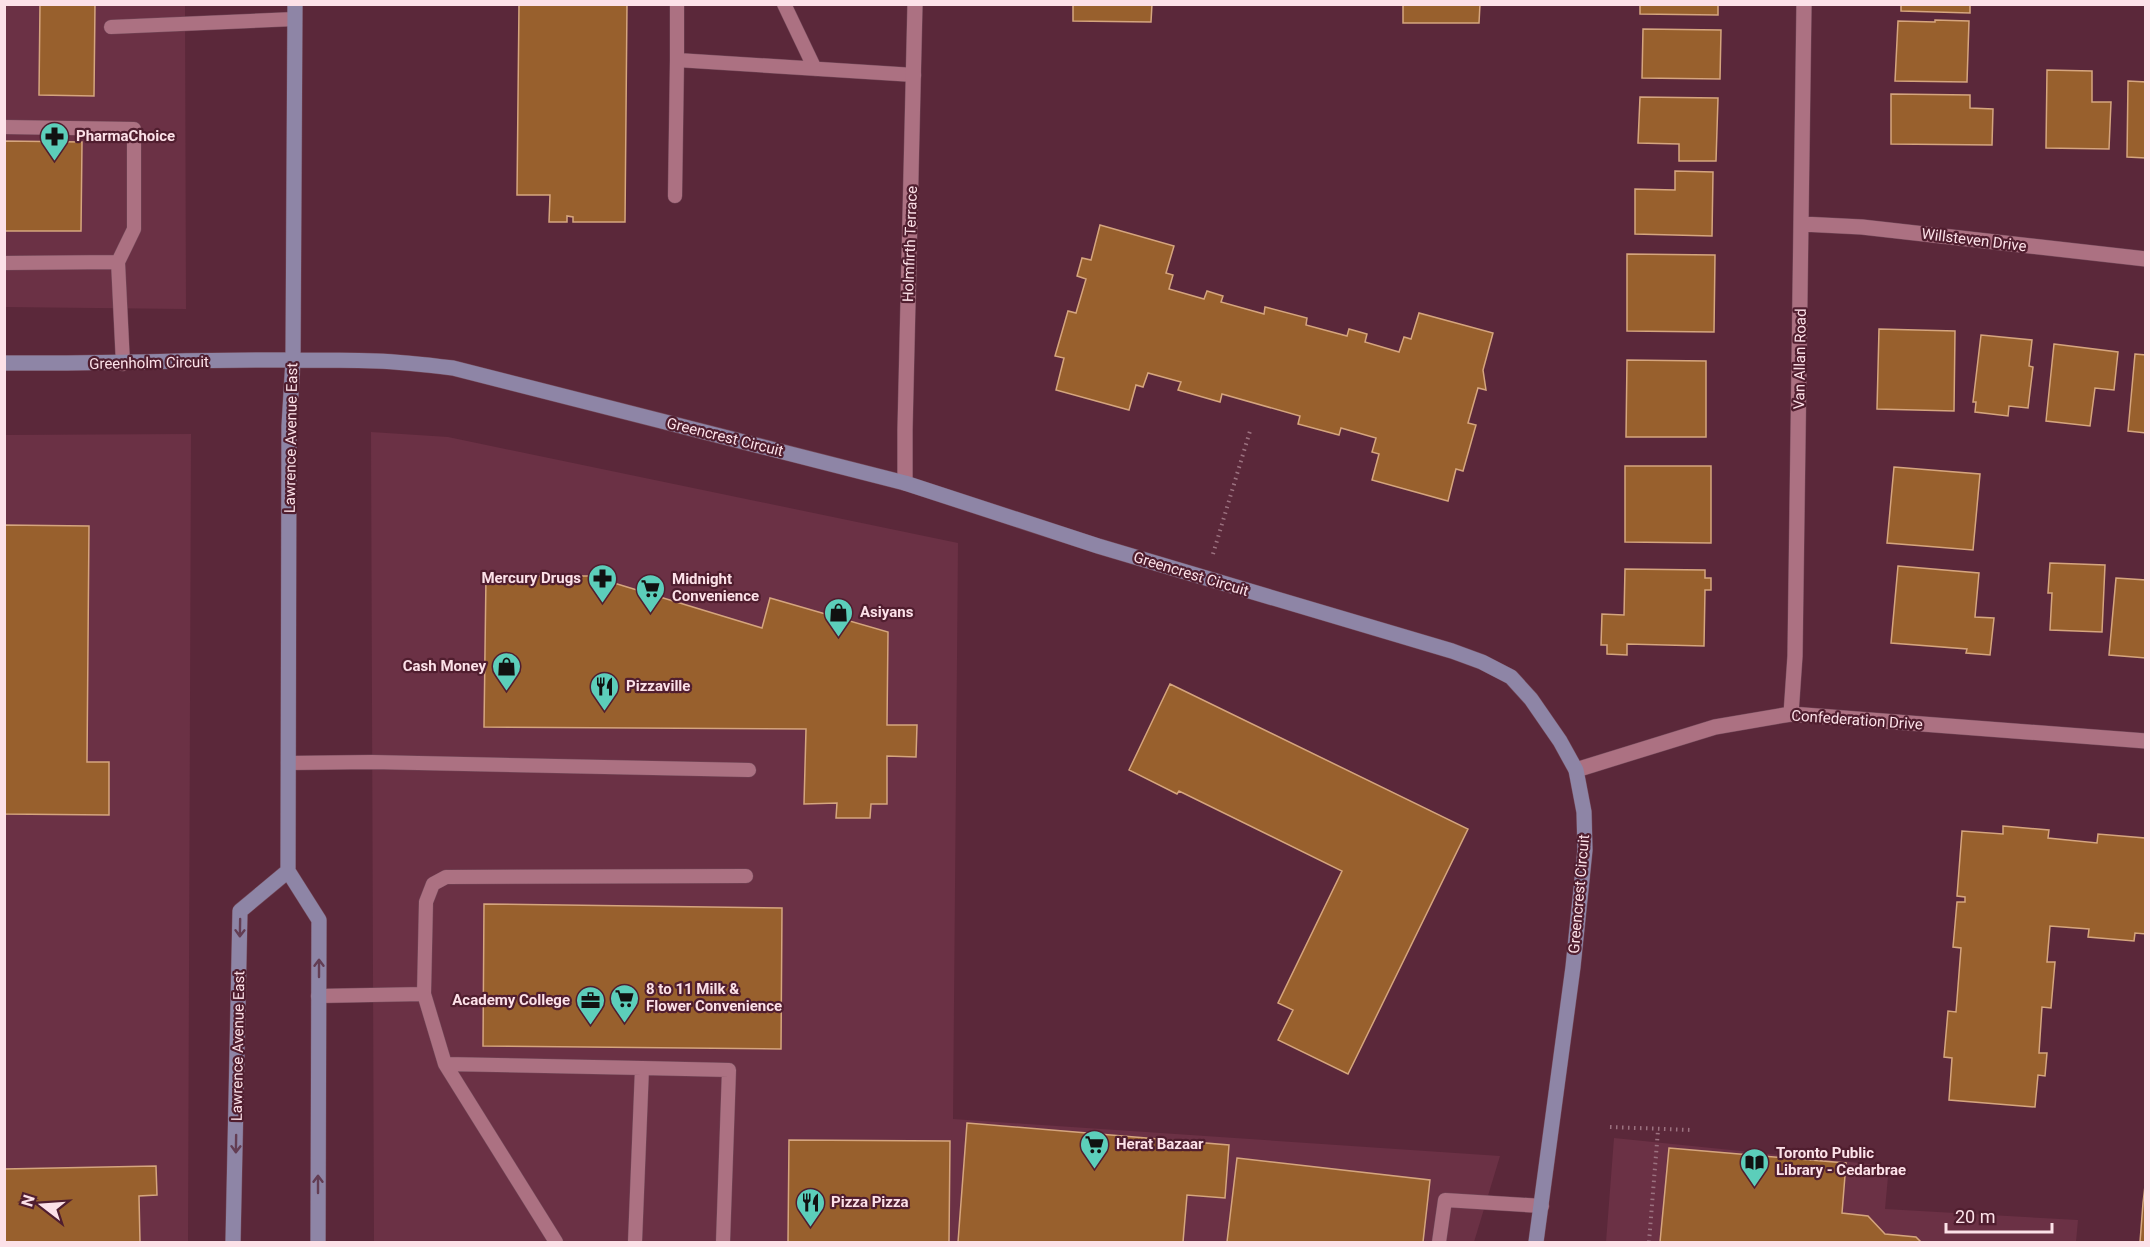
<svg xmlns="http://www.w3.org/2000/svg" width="2150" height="1247" viewBox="0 0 2150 1247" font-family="Roboto,sans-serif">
	<rect width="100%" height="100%" fill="#5b283a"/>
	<path fill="#6b3145" d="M5,5H185L186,309L5,307Z
		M371,432L448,437L958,543L953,1119L1500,1156L1474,1242H374Z
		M191,434L188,1242H5L4,435Z
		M1614,1138L1889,1166L1885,1209L2078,1220L2076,1242H1606Z"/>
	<path fill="#98602d" stroke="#d5a57e" stroke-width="1.5" d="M40,4H95L94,96L39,95Z
		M519,4H627L625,222H573V217L567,216V222H549L550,195H517Z
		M1073,4H1152L1151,22L1073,21Z
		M1403,4H1480L1479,23H1403Z
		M1640,4H1718V15L1640,14Z
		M1901,4H1970V13L1901,11Z
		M1935,20L1969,21L1967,82L1895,81L1898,21L1935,22Z
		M1643,29L1721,30L1720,79L1642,78Z
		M2047,70L2092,71V102H2111L2109,149L2046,148Z
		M2128,81L2146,82V158L2127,157Z
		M1891,94L1970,95V108L1993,109L1992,145L1891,144Z
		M1640,97L1718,98L1716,161H1679V144L1638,143Z
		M4,141L82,142L81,231H4Z
		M1675,171L1713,172L1712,236L1635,234V189L1675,190Z
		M1100,225L1174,246L1166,273L1173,275L1169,289L1204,299L1207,291L1223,296L1221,302L1264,314L1265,307L1307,318L1306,325L1347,336L1349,329L1367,334L1365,342L1399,352L1404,337L1411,339L1419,313L1493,333L1483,370L1486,390L1478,388L1468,423L1476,425L1463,471L1456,469L1448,501L1372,480L1379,454L1372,452L1376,438L1341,428L1339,435L1298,424L1300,416L1222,394L1220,402L1178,390L1181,382L1148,373L1143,387L1136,385L1129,410L1056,390L1064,358L1055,356L1068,311L1076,313L1086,279L1077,276L1082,258L1091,260Z
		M1627,254L1715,255L1714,332L1627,331Z
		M1879,329L1955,331L1954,411L1877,409Z
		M1981,335L2032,340L2029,366L2033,367L2028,408L2009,406L2008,416L1975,412L1976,402H1973Z
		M2054,344L2118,352L2114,390L2095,388L2090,426L2046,421Z
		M2135,354L2146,355V433L2128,431Z
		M1627,360L1706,361V437H1626Z
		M1625,466H1711V543L1625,542Z
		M1894,467L1980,474L1973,550L1887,543Z
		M4,525L89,526L87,762H109V815L4,814Z
		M2050,563L2105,565L2102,632L2050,630L2052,593H2048Z
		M1898,566L1979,573L1975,617L1994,618L1990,655L1966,653L1967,649L1891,643Z
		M1625,569L1705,570V578H1711V590H1705L1704,646L1627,644V655L1607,654V645H1601L1602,614L1624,615Z
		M486,576H591L762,628L770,598L888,632L887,725H917L916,757L887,756V804H871L870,818H836L837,803L804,804L806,729L484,727Z
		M2116,578L2146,580V658L2109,655Z
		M1170,684L1468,829L1348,1074L1278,1040L1293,1010L1278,1003L1342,871L1179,791L1177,794L1129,770Z
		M2003,826L2049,830L2048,838L2097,843L2098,834L2145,838L2146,934L2135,933L2134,941L2088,937L2089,929L2050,926L2047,962H2055L2051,1008L2042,1007L2039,1053H2047L2045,1076L2038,1075L2035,1107L1949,1100L1952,1058L1944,1057L1948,1011L1956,1012L1961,948L1953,947L1957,902H1965V897L1957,896L1962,831L2003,834Z
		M484,904L782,908L781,1049L483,1046Z
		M967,1123L1229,1145L1225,1198L1187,1195L1183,1242H958Z
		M789,1140L950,1141L949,1242H788Z
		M1669,1148L1846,1163L1842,1213L1868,1216L1885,1234L1916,1237L1921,1242H1660Z
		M1237,1158L1430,1180L1423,1242H1227Z
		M156,1166L157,1195L139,1196L140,1242H4V1169Z
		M2146,1177V1242H2140L2143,1203Z"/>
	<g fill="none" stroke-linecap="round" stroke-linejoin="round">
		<defs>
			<path id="lane" d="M677,4V60L914,75
				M784,4L815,69
				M111,27L295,19
				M4,127L134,129V229L118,262L123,364
				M675,196L677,60
				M4,263L118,262
				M288,763L372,762L749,770
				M424,994L426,902L433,884L446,877L746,876
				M318,996L424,994L445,1064L642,1068L635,1242
				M445,1064L556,1242
				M642,1068L729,1070L723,1242
				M1439,1242L1445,1200L1542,1206"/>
			<path id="street" d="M1802,224L1862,227L2146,259
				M905,483V430L915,4
				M1791,714L1795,656L1804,4
				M1576,770L1715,727L1791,714L2146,741"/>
			<path id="secondary" d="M295,4L293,360L289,426L288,871L319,920L318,1242
				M4,363C128,364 252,357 376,361C402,362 428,365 453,368L905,483L1098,546L1452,651L1482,662L1511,677L1531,699L1560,741L1576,770L1584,812L1585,850L1573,967L1536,1242
				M233,1242L240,911L288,871"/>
		</defs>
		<use href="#lane" stroke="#734959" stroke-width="15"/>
		<use href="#street" stroke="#734959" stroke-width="16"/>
		<use href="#secondary" stroke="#734959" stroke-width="16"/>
		<path stroke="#9c7280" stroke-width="4" stroke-dasharray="1.5 4.5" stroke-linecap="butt" d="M1213,554L1250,431
			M1610,1127L1692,1130
			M1649,1242L1658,1130"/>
		<use href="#lane" stroke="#ac7182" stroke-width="14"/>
		<use href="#street" stroke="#ac7182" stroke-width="15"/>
		<use href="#secondary" stroke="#8e85a6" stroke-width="15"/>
	</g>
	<defs><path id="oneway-shaft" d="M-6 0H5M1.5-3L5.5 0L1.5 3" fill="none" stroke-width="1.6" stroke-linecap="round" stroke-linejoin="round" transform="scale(1.5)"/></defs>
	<g stroke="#633d53">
		<use href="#oneway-shaft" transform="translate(240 928) rotate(91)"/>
		<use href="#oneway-shaft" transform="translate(319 968) rotate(-90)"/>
		<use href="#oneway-shaft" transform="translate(236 1144) rotate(91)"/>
		<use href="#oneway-shaft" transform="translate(318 1184) rotate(-90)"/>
	</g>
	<defs>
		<symbol id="pharmacy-pin" viewBox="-11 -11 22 30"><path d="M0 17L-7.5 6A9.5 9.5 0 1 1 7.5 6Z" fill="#5cceba" stroke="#501e2f"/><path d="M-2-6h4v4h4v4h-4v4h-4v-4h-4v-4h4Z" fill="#111"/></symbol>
		<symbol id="supermarket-pin" viewBox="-11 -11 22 30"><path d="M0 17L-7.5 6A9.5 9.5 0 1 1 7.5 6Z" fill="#5cceba" stroke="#501e2f"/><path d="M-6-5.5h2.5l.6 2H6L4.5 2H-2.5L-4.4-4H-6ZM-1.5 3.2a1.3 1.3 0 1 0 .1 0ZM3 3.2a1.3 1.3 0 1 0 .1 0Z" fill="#111"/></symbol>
		<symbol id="shop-pin" viewBox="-11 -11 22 30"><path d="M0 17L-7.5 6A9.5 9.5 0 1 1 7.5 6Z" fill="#5cceba" stroke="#501e2f"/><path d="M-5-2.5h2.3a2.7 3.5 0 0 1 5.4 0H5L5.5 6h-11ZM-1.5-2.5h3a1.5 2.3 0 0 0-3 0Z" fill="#111"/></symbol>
		<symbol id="restaurant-pin" viewBox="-11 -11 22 30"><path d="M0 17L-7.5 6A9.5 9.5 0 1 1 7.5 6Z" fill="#5cceba" stroke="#501e2f"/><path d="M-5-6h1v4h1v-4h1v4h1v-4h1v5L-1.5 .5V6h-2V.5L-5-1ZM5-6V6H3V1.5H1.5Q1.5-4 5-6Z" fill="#111"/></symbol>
		<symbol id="office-pin" viewBox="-11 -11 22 30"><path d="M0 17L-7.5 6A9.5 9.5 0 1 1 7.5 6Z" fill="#5cceba" stroke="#501e2f"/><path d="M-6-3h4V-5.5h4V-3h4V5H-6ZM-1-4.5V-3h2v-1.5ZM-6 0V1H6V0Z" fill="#111"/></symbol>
		<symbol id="library-pin" viewBox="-11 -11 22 30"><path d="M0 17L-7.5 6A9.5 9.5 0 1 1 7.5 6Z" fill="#5cceba" stroke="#501e2f"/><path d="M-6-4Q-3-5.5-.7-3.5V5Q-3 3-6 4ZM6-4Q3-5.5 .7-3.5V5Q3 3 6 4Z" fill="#111"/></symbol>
	</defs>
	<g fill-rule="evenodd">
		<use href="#pharmacy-pin" x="38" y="120" width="33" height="45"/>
		<use href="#pharmacy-pin" x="586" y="562" width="33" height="45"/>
		<use href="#supermarket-pin" x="634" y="572" width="33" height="45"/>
		<use href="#shop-pin" x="822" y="596" width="33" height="45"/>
		<use href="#shop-pin" x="490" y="650" width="33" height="45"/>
		<use href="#restaurant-pin" x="588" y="670" width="33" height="45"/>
		<use href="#supermarket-pin" x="608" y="982" width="33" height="45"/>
		<use href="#office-pin" x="574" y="984" width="33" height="45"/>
		<use href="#supermarket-pin" x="1078" y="1128" width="33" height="45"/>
		<use href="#library-pin" x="1738" y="1146" width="33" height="45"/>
		<use href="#restaurant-pin" x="794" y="1186" width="33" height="45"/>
	</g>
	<g text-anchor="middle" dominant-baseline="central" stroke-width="4.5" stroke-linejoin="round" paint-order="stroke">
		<g font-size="15" font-weight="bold" fill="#fce1e8" stroke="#501e2f" text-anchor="start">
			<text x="76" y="136">PharmaChoice</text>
			<text x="581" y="578" text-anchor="end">Mercury Drugs</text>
			<text x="672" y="579">Midnight<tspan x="672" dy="17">Convenience</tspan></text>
			<text x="860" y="612">Asiyans</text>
			<text x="486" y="666" text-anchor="end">Cash Money</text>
			<text x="626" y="686">Pizzaville</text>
			<text x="646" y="989">8 to 11 Milk &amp;<tspan x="646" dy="17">Flower Convenience</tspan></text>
			<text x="570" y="1000" text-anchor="end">Academy College</text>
			<text x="1116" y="1144">Herat Bazaar</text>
			<text x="1776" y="1153">Toronto Public<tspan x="1776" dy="17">Library - Cedarbrae</tspan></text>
			<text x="831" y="1202">Pizza Pizza</text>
		</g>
		<g font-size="15" fill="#fce1e8" stroke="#501e2f">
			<text transform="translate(1974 240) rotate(7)">Willsteven Drive</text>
			<text transform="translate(910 244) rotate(-88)">Holmfirth Terrace</text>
			<text transform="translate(1800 359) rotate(-89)">Van Allan Road</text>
			<text transform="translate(149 363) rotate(-1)">Greenholm Circuit</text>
			<text transform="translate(725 437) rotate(14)">Greencrest Circuit</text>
			<text transform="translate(291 438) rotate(-89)">Lawrence Avenue East</text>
			<text transform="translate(1191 574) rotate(17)">Greencrest Circuit</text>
			<text transform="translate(1857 720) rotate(4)">Confederation Drive</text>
			<text transform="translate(1579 894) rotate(-85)">Greencrest Circuit</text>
			<text transform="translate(238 1046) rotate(-89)">Lawrence Avenue East</text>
		</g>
	</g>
	<rect width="2150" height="1247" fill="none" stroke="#fce1e8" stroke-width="12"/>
	<g transform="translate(42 1205) rotate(287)" stroke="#501e2f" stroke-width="4.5" paint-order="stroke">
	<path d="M0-4.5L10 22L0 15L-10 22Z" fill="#fce1e8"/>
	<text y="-9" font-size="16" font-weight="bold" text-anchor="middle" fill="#fce1e8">N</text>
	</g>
	<path d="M1946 1223v9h106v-9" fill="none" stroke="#fce1e8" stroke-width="3"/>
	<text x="1955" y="1223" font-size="18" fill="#fce1e8" stroke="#501e2f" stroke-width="4.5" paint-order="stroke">20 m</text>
</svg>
